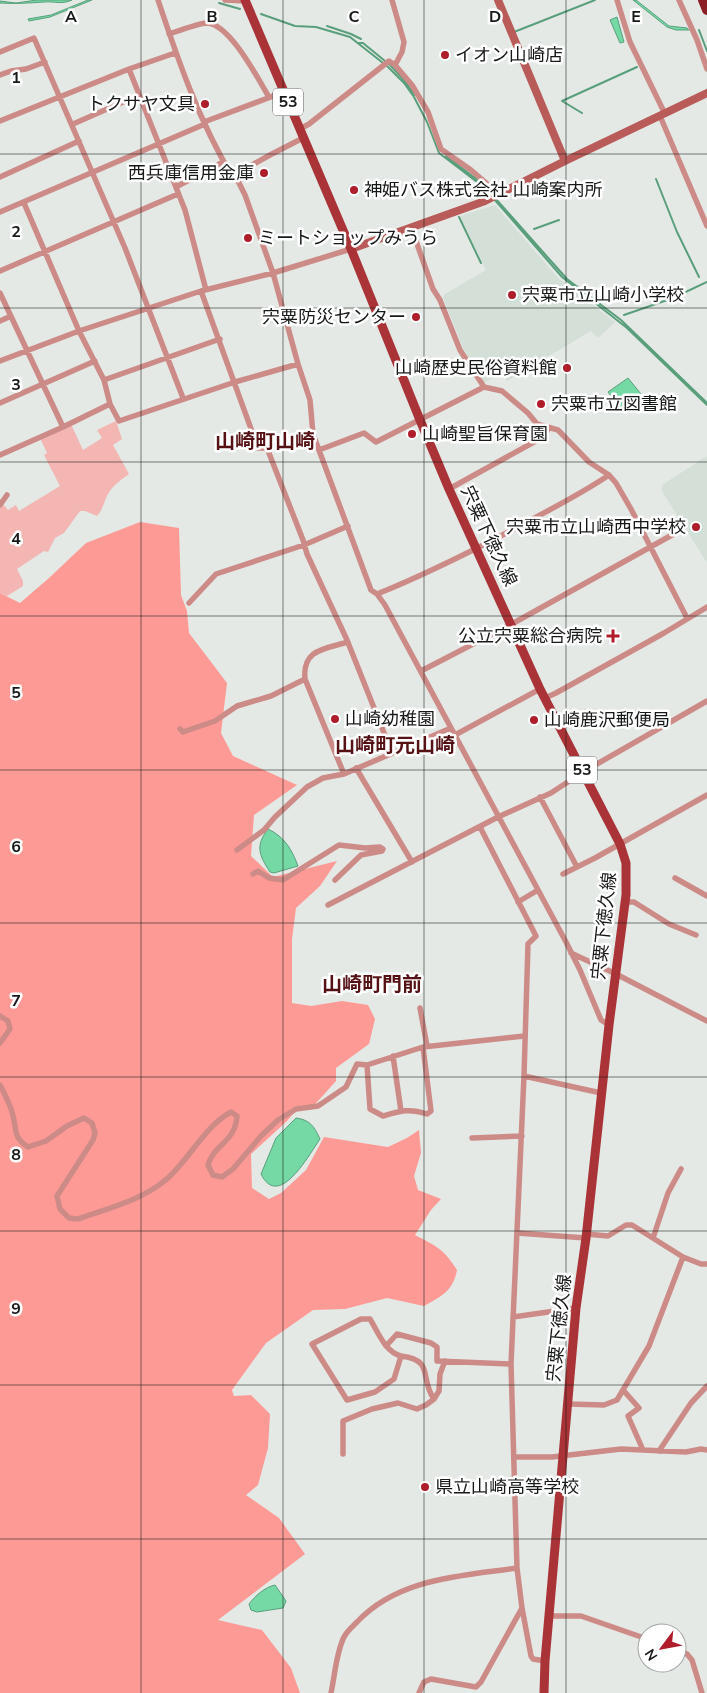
<svg xmlns="http://www.w3.org/2000/svg" width="707" height="1693" viewBox="0 0 707 1693" font-family="'Nunito Sans','Noto Sans JP',sans-serif">
	<rect width="100%" height="100%" fill="#e4e9e6"/>
	<path fill="#d3dfd7" d="M495,205L559,279L615,322L598,338L591,331L507,381L503,373L484,383L464,351L443,297L445,294L486,270L460,216Z
		M707,456V563L662,491V485Z"/>
	<path fill="#f3b6b2" d="M116,421L122,439L113,445L129,474C121,480 113,485 108,494C104,501 103,510 97,516L85,511H80L64,533L55,538L48,552L44,551L17,569L23,581V586L7,596L0,593V508L4,505L8,510L16,505L19,511L60,486L44,455L47,453L39,436L70,422L83,450L102,438L97,430Z"/>
	<path fill="#fe9a95" d="M140,522L179,528L181,595L187,611L189,633L227,683L221,733L233,756L297,785L254,815L251,856L273,877L337,861L320,886L296,908L292,939V1003L311,1006L342,1001L368,1005L375,1019L369,1044L336,1068V1081L310,1110L300,1106L287,1121L251,1154L252,1188L269,1199L281,1193L306,1170L324,1137L388,1147L407,1138L419,1130L421,1153L414,1176L418,1190L441,1199L431,1210L415,1235C436,1246 444,1249 457,1270C453,1291 442,1296 424,1306L387,1298L345,1309L313,1310L266,1343L232,1390L234,1396L251,1395L270,1414L268,1448L258,1485L246,1495L279,1518L305,1554L218,1620L262,1630L291,1668L300,1693H0V593L20,603L49,578L86,543Z"/>
	<path fill="#75d9a5" stroke="#599f7b" d="M37,0H72C62,5 54,1 44,2C29,3 15,4 0,3V1L16,3Z
		M88,0H92L50,17L29,21L28,19L51,15Z
		M633,0H636L669,26L687,28L689,30H676L667,27Z
		M617,17L624,42L620,43L610,20Z
		M628,378L641,394L621,409L608,392Z
		M268,829C285,837 292,850 298,866L274,873L270,872C259,855 255,846 268,829Z
		M296,1118C310,1120 314,1126 320,1139C310,1153 279,1211 261,1174L276,1138Z
		M275,1585L286,1601L283,1608L257,1612L251,1610L249,1604C255,1596 265,1587 275,1585Z"/>
	<g fill="none" stroke-linecap="round" stroke-linejoin="round">
		<path stroke="#599f7b" stroke-width="2" d="M219,3L240,9
			M261,14L295,26L316,27L350,37L383,63
			M327,26L351,34L361,39
			M699,30L707,51
			M514,32L595,0
			M359,43H363L385,61
			M389,64L404,80L415,95
			M387,66L404,83L414,97L427,122L439,153L481,185L491,196
			M582,113L562,101L637,67
			M446,156L483,184L492,195
			M656,179L677,232L699,277
			M495,198L567,279L621,320L707,403
			M494,199L562,277L627,328L707,405
			M459,217L481,263
			M534,229L559,220
			M624,315L673,298L707,282"/>
		<path stroke="#cd8b87" stroke-width="5.5" d="M158,0C178,60 199,121 232,176L270,155L303,138
			M225,0L246,1
			M392,0L404,42L402,52L395,65L412,85L428,112L441,149L471,170L500,195
			M617,0L630,42L665,114
			M679,0L697,40L707,69
			M169,34C178,31 200,23 207,23C230,24 258,79 269,97
			M0,52L34,38L125,248L183,398
			M129,69L185,210L206,290
			M0,75L11,71L26,69L45,62
			M660,116L707,226
			M0,121L129,69L175,53
			M204,122L284,92
			M73,124L139,95
			M300,129L309,124L389,61L395,65
			M235,175L245,195L273,273L298,364L310,400L313,434L371,590L377,594L385,605L566,942L580,970L601,1020L609,1025
			M0,177L79,141
			M176,187L223,162
			M24,203L79,331L104,380L110,404L119,421L235,382L298,364
			M0,212L205,124
			M411,227L433,289L440,300L460,350L484,387
			M0,271L178,194
			M201,291L258,448H267L303,540L307,554L347,640L392,753
			M0,293L63,427
			M0,321L11,316
			M0,361L79,331L201,291L273,273L351,249
			M104,380L220,339
			M0,403L95,361
			M267,448L313,434
			M319,450L364,433L376,442L484,387L502,391L528,413L537,424L558,430L589,462L609,475L616,483L631,509L687,618
			M0,455L63,427L110,404
			M449,489L543,437L549,428
			M0,505L7,495
			M377,594C424,575 468,553 512,530C545,512 578,496 609,475
			M189,603L216,574L304,545L348,526
			M421,671L510,625L681,530
			M545,698L556,693L664,633L707,607
			M180,729L183,732L215,721L237,706L271,696L305,679
			M455,735L540,689
			M356,768L412,862
			M344,774L305,679C302,649 325,649 348,642
			M540,797L577,867
			M480,827L536,936L528,944L524,1076L511,1364L517,1568L522,1608L531,1656L533,1659L545,1661
			M237,850L264,830L275,817L307,787L323,778L344,774L451,728
			M253,874L258,871L269,878L283,880L339,845L365,848L380,847L383,849L382,851L361,855L335,880
			M563,874L595,858L707,795
			M675,878L707,896
			M518,902L538,890
			M625,902H634L669,924L696,935
			M328,905L498,817L551,793L583,772L707,701
			M571,953L616,974L707,1021
			M420,1008L427,1046
			M0,1016L8,1021L10,1029L0,1043
			M393,1056L401,1111
			M367,1065L370,1109L383,1116C400,1111 409,1108 427,1114L431,1111L423,1047
			M524,1076L601,1093
			M0,1085C5,1095 11,1105 13,1116C17,1131 13,1137 28,1147L46,1141L67,1126L84,1118L92,1123L95,1133L93,1140L57,1196L60,1209L69,1218L78,1219C109,1208 143,1200 168,1178C190,1158 205,1126 231,1112L237,1116C235,1143 214,1144 208,1165L213,1175L222,1177L233,1169L261,1136L278,1120L296,1109L318,1106L346,1087L357,1064L367,1065L423,1047L524,1036
			M472,1138L522,1136
			M517,1233L586,1238
			M653,1238L668,1193L681,1169
			M683,1257L701,1264H707
			M513,1317L576,1308
			M361,1319H370C378,1332 385,1352 401,1356L394,1379L375,1392L347,1400L312,1344Z
			M386,1346L397,1334L431,1343L437,1347V1361L511,1364
			M401,1356C435,1360 419,1378 434,1399
			M623,1390L639,1408L628,1416L643,1450
			M568,1404L604,1405L617,1400L649,1346L683,1257L632,1225H626L608,1236L586,1234
			M659,1451L691,1403L707,1386
			M343,1454V1421L372,1409L398,1403L417,1409L426,1405L434,1399L439,1391L440,1374L445,1361
			M514,1457H552L621,1449L686,1452L701,1449L707,1450
			M549,1616H581L647,1639
			M677,1650L687,1654L692,1660L702,1693
			M331,1693C335,1675 336,1653 344,1637C347,1631 352,1627 357,1622C398,1578 461,1576 517,1568
			M419,1693L424,1682L431,1679L476,1687L481,1682L522,1608"/>
		<path stroke="#b95b58" stroke-width="8" d="M498,0L565,161
			M351,249L485,201L565,161L707,93"/>
		<path stroke="#a93337" stroke-width="9" d="M245,0L351,249L420,420L449,489L540,689L620,844L626,863V895L609,1025L586,1238L576,1308L545,1661L544,1693"/>
		<path stroke="#8c1f25" stroke-width="10" d="M703,0L707,10"/>
	</g>
	<path fill="none" stroke="#171918" stroke-width="1" stroke-opacity="0.55" d="M141,0V1693M283,0V1693M424,0V1693M566,0V1693M0,154H707M0,308H707M0,462H707M0,616H707M0,770H707M0,923H707M0,1077H707M0,1231H707M0,1385H707M0,1539H707"/>
	<g fill="#af1c2a" stroke="#fff" stroke-width="2">
		<circle cx="445" cy="55" r="5"/>
		<circle cx="205" cy="104" r="5"/>
		<circle cx="264" cy="173" r="5"/>
		<circle cx="354" cy="190" r="5"/>
		<circle cx="248" cy="238" r="5"/>
		<circle cx="512" cy="295" r="5"/>
		<circle cx="416" cy="317" r="5"/>
		<circle cx="567" cy="368" r="5"/>
		<circle cx="541" cy="404" r="5"/>
		<circle cx="412" cy="434" r="5"/>
		<circle cx="696" cy="527" r="5"/>
		<path d="M610.5 628.5h5v5h5v5h-5v5h-5v-5h-5v-5h5z"/>
		<circle cx="335" cy="719" r="5"/>
		<circle cx="534" cy="720" r="5"/>
		<circle cx="425" cy="1487" r="5"/>
	</g>
	<g text-anchor="middle" dominant-baseline="central" stroke-width="5" stroke-linejoin="round" paint-order="stroke">
		<g fill="#fff" stroke="#5d5e5d" stroke-width="1">
			<rect x="273" y="88.5" width="30" height="27" rx="4"/>
			<rect x="567" y="756.5" width="30" height="27" rx="4"/>
		</g>
		<g font-size="16" font-weight="bold" fill="#171918">
			<text x="288" y="102">53</text>
			<text x="582" y="770">53</text>
		</g>
		<g font-size="18" fill="#171918" stroke="#fff" text-anchor="start">
			<text x="455" y="55">イオン山崎店</text>
			<text x="195" y="104" text-anchor="end">トクサヤ文具</text>
			<text x="254" y="173" text-anchor="end">西兵庫信用金庫</text>
			<text x="364" y="190">神姫バス株式会社 山崎案内所</text>
			<text x="258" y="238">ミートショップみうら</text>
			<text x="522" y="295">宍粟市立山崎小学校</text>
			<text x="406" y="317" text-anchor="end">宍粟防災センター</text>
			<text x="557" y="368" text-anchor="end">山崎歴史民俗資料館</text>
			<text x="551" y="404">宍粟市立図書館</text>
			<text x="422" y="434">山崎聖旨保育園</text>
			<text x="686" y="527" text-anchor="end">宍粟市立山崎西中学校</text>
			<text x="602" y="636" text-anchor="end">公立宍粟総合病院</text>
			<text x="345" y="719">山崎幼稚園</text>
			<text x="544" y="720">山崎鹿沢郵便局</text>
			<text x="435" y="1487">県立山崎高等学校</text>
		</g>
		<g font-size="18" fill="#171918" stroke="#fff">
			<text transform="translate(489 536) rotate(65)">宍粟下徳久線</text>
			<text transform="translate(604 926) rotate(-84)">宍粟下徳久線</text>
			<text transform="translate(559 1328) rotate(-84)">宍粟下徳久線</text>
		</g>
		<g font-size="20" font-weight="bold" fill="#561114" stroke="#fff">
			<text x="265" y="441">山崎町山崎</text>
			<text x="395" y="745">山崎町元山崎</text>
			<text x="372" y="984">山崎町門前</text>
		</g>
	</g>
	<g font-size="16" text-anchor="middle" font-weight="bold" fill="#171918" stroke="#fff" stroke-width="5" stroke-linejoin="round" paint-order="stroke">
		<text x="71" y="22">A</text>
		<text x="212" y="22">B</text>
		<text x="354" y="22">C</text>
		<text x="495" y="22">D</text>
		<text x="636" y="22">E</text>
		<text x="16" y="83">1</text>
		<text x="16" y="237">2</text>
		<text x="16" y="390">3</text>
		<text x="16" y="544">4</text>
		<text x="16" y="698">5</text>
		<text x="16" y="852">6</text>
		<text x="16" y="1006">7</text>
		<text x="16" y="1160">8</text>
		<text x="16" y="1314">9</text>
	</g>
	<g transform="translate(662 1648) rotate(238)"><circle r="24" fill="#ffffff" stroke="#a2a3a3"/>
	<path d="M0-4L9 19L0 12L-9 19Z" fill="#af1c2a"/>
	<text y="-8" font-size="14" font-weight="bold" text-anchor="middle" fill="#171918">N</text>
	</g>
</svg>
